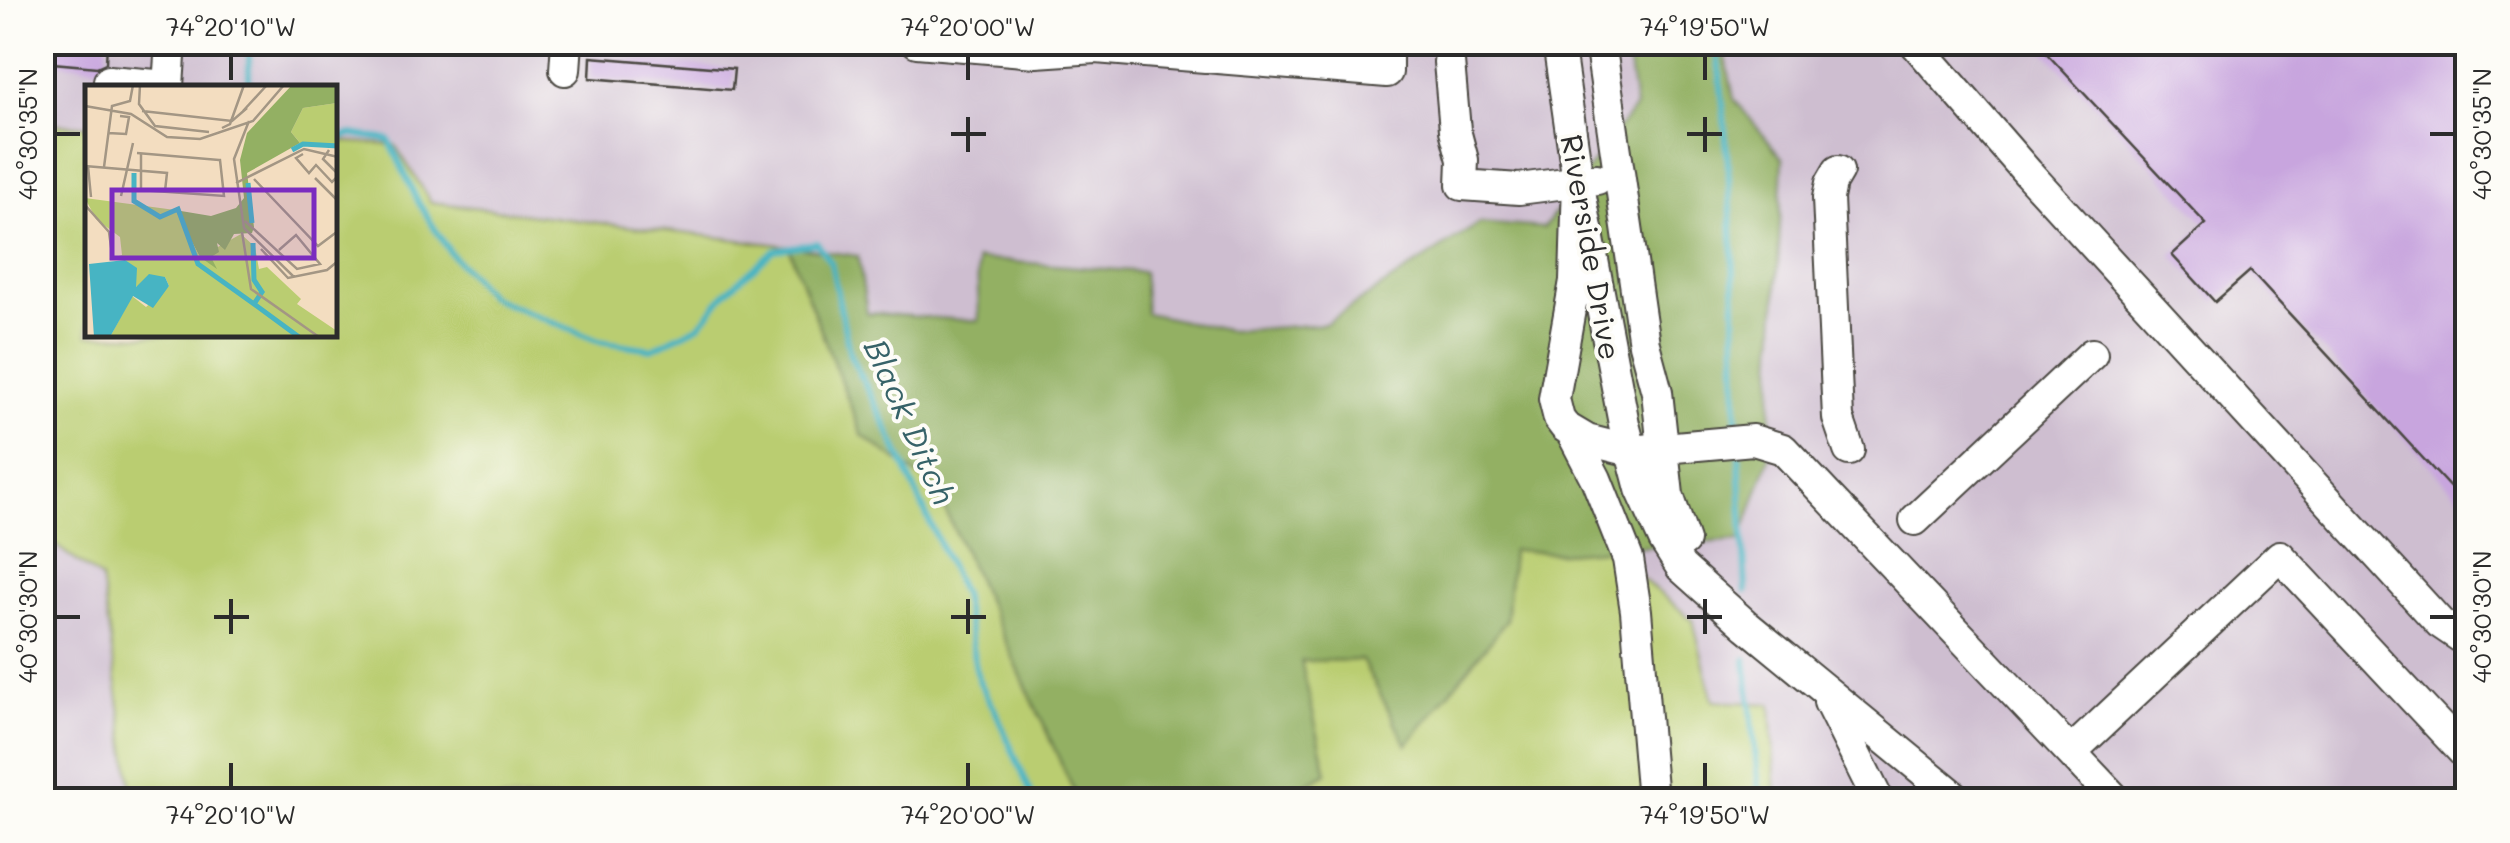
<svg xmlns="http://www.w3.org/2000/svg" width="2510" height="843" viewBox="0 0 2510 843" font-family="Mali,sans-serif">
	<rect width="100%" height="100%" fill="#fdfcf7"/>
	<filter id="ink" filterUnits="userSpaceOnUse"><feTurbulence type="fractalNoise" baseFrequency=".01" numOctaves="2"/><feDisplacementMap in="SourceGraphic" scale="20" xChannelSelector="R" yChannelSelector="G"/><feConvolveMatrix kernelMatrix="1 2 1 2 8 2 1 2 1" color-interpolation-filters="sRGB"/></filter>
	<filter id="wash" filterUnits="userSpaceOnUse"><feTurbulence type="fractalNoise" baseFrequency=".0048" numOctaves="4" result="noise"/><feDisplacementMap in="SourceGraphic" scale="40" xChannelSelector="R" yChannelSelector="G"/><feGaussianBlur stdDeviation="2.25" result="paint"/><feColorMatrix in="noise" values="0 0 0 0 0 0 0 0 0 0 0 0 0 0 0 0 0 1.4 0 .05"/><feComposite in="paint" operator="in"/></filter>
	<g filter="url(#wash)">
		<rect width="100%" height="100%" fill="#f3ddc0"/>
		<path fill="#cebed0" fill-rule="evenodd" d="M43,43H2467V800H43ZM88,88H335V335H88Z"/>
		<path fill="#bacd71" stroke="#727c4e" stroke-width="2.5" d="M43,123L87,126L88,335H335V141L395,145L431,202L788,246L862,435L935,487L1078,800H134L101,579L43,536Z
			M1605,549L1693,620L1713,701L1771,704L1776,800H1278L1327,773L1300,661L1362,660L1407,744L1506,621L1512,550L1561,553Z"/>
		<path fill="#93b063" stroke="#5f6e47" stroke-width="2.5" d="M1626,43H1723L1734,99L1783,159L1769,459L1741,540L1561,553L1512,550L1506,621L1407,745L1362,660L1301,661L1327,773L1278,800H1078L935,488L862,435L788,246L858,256L867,313L979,321L977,259L1143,272L1146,313L1230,331L1325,324L1480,223L1544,228L1635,107Z"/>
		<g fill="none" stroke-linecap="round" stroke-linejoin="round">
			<path stroke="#47b4c3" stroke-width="6" d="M249,42V88
				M1716,42C1732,169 1736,299 1737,426
				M335,139L352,134L389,140L417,200L451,254L490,297L599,341L652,349L700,325L726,292L774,250L817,243L831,263L850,355L885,423L962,594L978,679L996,712L1034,800
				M1739,457L1746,591
				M1746,659L1760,800"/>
		</g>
		<g id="blocks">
			<path fill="#c8a5de" d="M42,42H107L106,63L97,67L42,62Z
				M2036,42H2468V507L2250,271L2215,302L2172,255L2206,224Z
				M591,57L734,69L732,90L590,78Z"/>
		</g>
	</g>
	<g filter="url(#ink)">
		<use href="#blocks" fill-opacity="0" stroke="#494641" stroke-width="2.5"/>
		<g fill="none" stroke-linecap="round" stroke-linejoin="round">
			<defs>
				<path id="minor" d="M917,42L1036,52L1096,48L1387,72V42
					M1558,42L1578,181L1624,424L1641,489L1664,540L1681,567L1747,626L1959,800
					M1600,42L1644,344L1657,392L1668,495L1684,541
					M1914,42L2028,173L2440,623L2468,642
					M1449,62L1455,130L1463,160L1462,185L1519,189L1597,179
					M565,70L567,42
					M109,81L168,86L171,42
					M1838,171L1831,183L1828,198L1838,418L1849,450
					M1578,181L1575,281L1554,399L1559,419L1565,427L1587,440L1631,451L1753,440L1783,449L2116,800
					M1571,431L1596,479L1628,559L1636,611L1652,800
					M1915,520L2092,354
					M1829,702L1878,800
					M2071,752L2280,556L2468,757"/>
			</defs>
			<use href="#minor" stroke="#494641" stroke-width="34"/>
			<use href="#minor" stroke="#fff" stroke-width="30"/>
		</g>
	</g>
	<path fill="none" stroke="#2b2b2b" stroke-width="4" d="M231,55V80M968,55V80M1705,55V80M968,117V152M1705,117V152M55,134H80M951,134H986M1687,134H1722M2430,134H2455M231,599V634M968,599V634M1705,599V634M55,617H80M214,617H249M951,617H986M1687,617H1722M2430,617H2455M231,763V788M968,763V788M1705,763V788"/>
	<g text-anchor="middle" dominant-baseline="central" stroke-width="8" stroke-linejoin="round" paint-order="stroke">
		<g font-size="30" fill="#2b2b2b" stroke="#fdfcf7">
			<text transform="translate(1592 247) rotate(80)">Riverside Drive</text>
		</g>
		<g font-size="32" font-style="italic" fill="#366268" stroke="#fdfcf7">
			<text transform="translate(911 421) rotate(66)">Black Ditch</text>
		</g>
	</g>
	<g transform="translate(85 85)">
		<rect width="252" height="252" fill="#f3ddc0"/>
		<path d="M252,18V60L216,59L206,47L218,23ZM0,113L90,125L115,172L156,149L170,162L174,184L182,182L216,214L212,219L252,246V252H25L47,211L61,222L84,201L80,192H68L51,202L40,175L24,174L37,170L35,152L11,134Z" fill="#bacd71"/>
		<path d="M207,0H252V18L218,23L206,47L215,58L162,88L169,142L167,148L149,149L140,165L132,158L134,167L126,172L132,184L115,172L90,125L126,131L151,123L159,113L155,75L162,48Z" fill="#93b063"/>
		<path d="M40,175L52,183L51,202L64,189L80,192L84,201L68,223L48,211L25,252H9L4,179Z" fill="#47b4c3"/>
		<path fill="none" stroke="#47b4c3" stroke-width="5" d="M207,65L218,59L253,61M49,88V116L75,132L93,124L113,179L169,219L177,207L169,195L168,158M163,98L167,138M169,219L214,252"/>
		<path fill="none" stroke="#a39684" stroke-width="2.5" d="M55,0L54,19L70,41L124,47M0,21L46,29L82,52L115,54L168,36L199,0M57,26L147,36L162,23M158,26L182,0M164,36L149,74L159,143L209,192M137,43L145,39L159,0M23,48L41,49L44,32L35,31M244,65L238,74L253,89M52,68L134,75H135L139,111L56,105V68M218,69L211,73L224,88L231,80L247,97L253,91M0,81L82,88L80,106M3,81L6,112M19,82L27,21L45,16L48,0M230,93L253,116M169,94L233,161L253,146M151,98L219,64L253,72M36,111L48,58M0,120L24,147L27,169M160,136L212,184L235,179L211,150L194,165M157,147L166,204L234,252M176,164L203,193L242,185L253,176"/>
		<path fill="#7b2cbf" fill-opacity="0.15" stroke="#7b2cbf" stroke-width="5" d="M27,105H229V173H27Z"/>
		<rect width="252" height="252" fill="none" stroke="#2b2b2b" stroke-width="5"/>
	</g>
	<rect width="2510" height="843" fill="none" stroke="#fdfcf7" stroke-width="110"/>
	<rect x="55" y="55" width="2400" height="733" fill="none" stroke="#2b2b2b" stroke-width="4"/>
	<g font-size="25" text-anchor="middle" fill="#2b2b2b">
		<text x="231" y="36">74°20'10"W</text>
		<text x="968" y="36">74°20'00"W</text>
		<text x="1705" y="36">74°19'50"W</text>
		<text transform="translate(28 134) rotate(-90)" y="9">40°30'35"N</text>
		<text transform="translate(2482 134) rotate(-90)" y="9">40°30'35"N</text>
		<text transform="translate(28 617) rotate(-90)" y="9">40°30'30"N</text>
		<text transform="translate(2482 617) rotate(-90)" y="9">40°30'30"N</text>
		<text x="231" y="824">74°20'10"W</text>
		<text x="968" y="824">74°20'00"W</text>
		<text x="1705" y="824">74°19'50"W</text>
	</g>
</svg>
